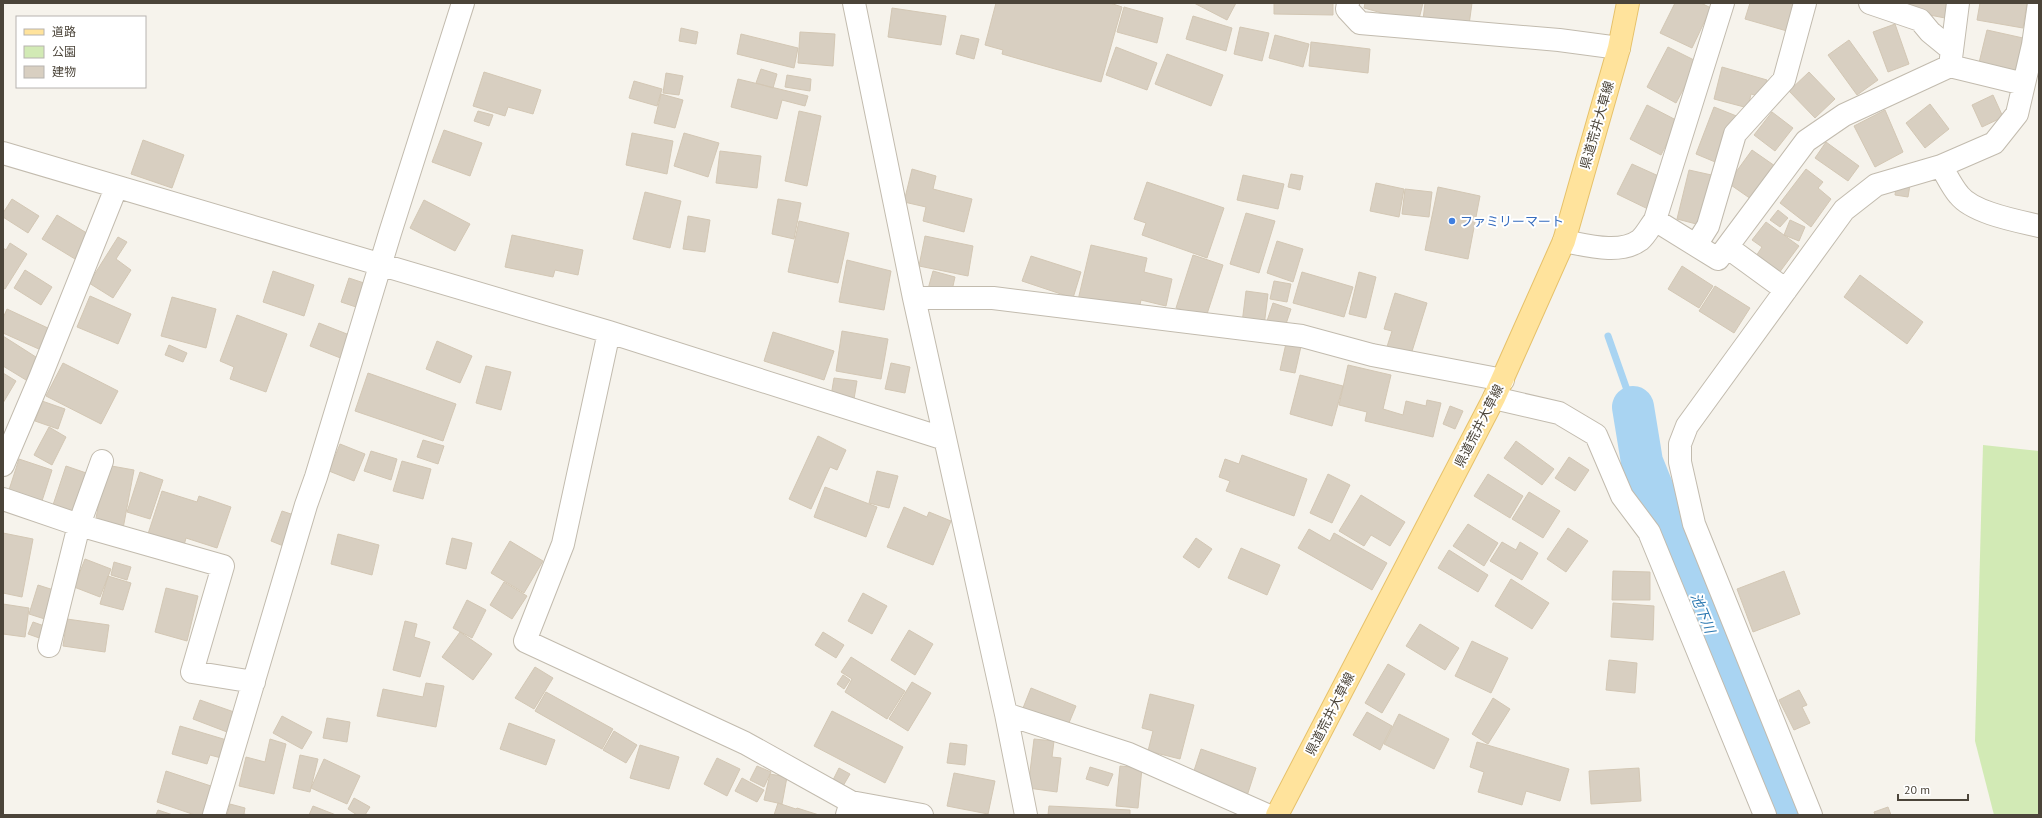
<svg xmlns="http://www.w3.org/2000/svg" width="2042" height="818" viewBox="0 0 2042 818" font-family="'PT Sans','Noto Sans JP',sans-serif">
	<rect width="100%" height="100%" fill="#f6f3ec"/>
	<path fill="#d2eab5" d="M1983,445L2039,451V815H1994L1975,741Z"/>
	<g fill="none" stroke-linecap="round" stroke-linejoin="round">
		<path stroke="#a9d4f2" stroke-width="7" d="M1608,336L1633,407"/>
		<path stroke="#a9d4f2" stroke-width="42" d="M1633,407L1642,462L1784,815"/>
	</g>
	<path fill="#d8cfc1" stroke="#d3c7b4" d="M996,3H1110L1122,7L1101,82L1002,54L1003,50L985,45Z
		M1194,3H1236L1227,20Z
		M1274,3H1333V15L1274,14Z
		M1365,3H1423L1418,23L1364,8Z
		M1425,3H1472L1469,25L1423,20Z
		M1675,3H1701L1711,8L1692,48L1660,33Z
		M1750,3H1795L1787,31L1745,19Z
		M1905,3H1947L1945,18L1904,10Z
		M1980,3H2027L2023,28L1977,20Z
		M1124,7L1163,18L1157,43L1117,32Z
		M892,8L946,16L941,45L888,37Z
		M1193,16L1232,28L1226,51L1186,39Z
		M1895,24L1909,64L1888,72L1873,32Z
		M1240,27L1269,33L1262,61L1234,54Z
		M681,28L698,32L696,44L679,41Z
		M1987,30L2023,38L2014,76L1978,67Z
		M800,32L835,34L833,66L798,63Z
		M741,34L798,48L794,68L737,54Z
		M961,35L979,39L974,59L956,54Z
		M1275,35L1309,44L1303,67L1269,58Z
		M1849,40L1878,80L1857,95L1828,55Z
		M1311,42L1370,49L1368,73L1309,66Z
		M1116,47L1157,63L1147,90L1106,75Z
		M1668,47L1698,62L1676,103L1647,87Z
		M1167,54L1223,75L1211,106L1155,84Z
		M1722,67L1767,80L1763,97L1751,94L1748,108L1714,99Z
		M761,69L777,74L773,88L756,83Z
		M484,72L541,90L533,114L508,107L505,116L473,106Z
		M1809,72L1835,99L1815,118L1789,91Z
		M666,73L683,76L679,95L663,93Z
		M787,75L811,79L810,91L785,87Z
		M738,79L808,96L805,106L782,100L777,119L731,107Z
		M634,81L662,89L657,106L629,98Z
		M661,94L683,100L675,128L654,123Z
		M1993,95L2003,117L1982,127L1972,105Z
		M1930,104L1949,129L1925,148L1906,123Z
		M1647,105L1678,121L1661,155L1630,139Z
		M1714,107L1739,117L1720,164L1696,154Z
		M1885,110L1903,152L1875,167L1854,126Z
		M478,111L493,115L489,126L474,121Z
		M799,111L821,116L807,186L785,181Z
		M1772,112L1793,128L1775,151L1754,135Z
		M444,130L482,143L470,176L432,162Z
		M632,133L673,141L667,174L626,165Z
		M684,133L719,143L708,177L674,166Z
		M143,140L184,155L172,188L131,174Z
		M1826,142L1859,166L1848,181L1815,158Z
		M1752,150L1775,166L1751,199L1728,183Z
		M720,151L761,156L757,188L716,183Z
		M1632,164L1663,178L1648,209L1617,194Z
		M912,169L936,176L933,189L972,199L964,232L923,221L926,207L904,202Z
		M1806,169L1823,182L1818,188L1831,199L1811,227L1780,203Z
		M1689,170L1716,176L1704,226L1677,219Z
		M1291,174L1303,176L1300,190L1288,187Z
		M1243,175L1284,184L1278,209L1237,200Z
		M1897,178L1911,179L1908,197L1895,195Z
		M1147,182L1224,208L1207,258L1142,235L1146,223L1134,219Z
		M1376,183L1404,189L1399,217L1370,211Z
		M1438,187L1480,196L1468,259L1425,250Z
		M1405,189L1432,192L1429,217L1402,214Z
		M645,192L681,201L670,248L633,239Z
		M12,199L39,216L28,233L3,217V213Z
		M778,199L801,203L794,239L772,234Z
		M424,200L470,224L455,251L410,228Z
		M1778,210L1788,218L1780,227L1770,220Z
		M1246,213L1275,221L1259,273L1230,264Z
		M57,215L90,235L75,259L42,239Z
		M688,216L710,220L705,252L683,249Z
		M1790,220L1805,227L1799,241L1784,235Z
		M799,221L849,233L838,283L788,272Z
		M1766,222L1799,246L1779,273L1756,256L1762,247L1752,240Z
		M512,235L583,250L578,275L555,270L553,277L505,267Z
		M925,236L973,246L968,276L919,266Z
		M118,237L127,242L116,259L131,270L113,298L89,283Z
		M1277,241L1303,249L1293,282L1267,273Z
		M10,243L27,254L5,289L3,288V248L6,250Z
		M1091,245L1147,258L1144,272L1172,279L1166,306L1141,300L1138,314L1078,300Z
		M1193,255L1223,265L1206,317L1176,308Z
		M1031,256L1081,272L1073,298L1022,281Z
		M847,260L891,271L884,310L839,302Z
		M1682,266L1713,286L1699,308L1668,289Z
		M25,270L52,287L41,305L14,288Z
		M273,271L314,285L304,316L263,302Z
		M933,271L955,277L951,295L928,289Z
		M1302,272L1353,287L1344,317L1293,303Z
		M1359,272L1376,277L1366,318L1349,314Z
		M1860,275L1923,322L1907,344L1844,297Z
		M349,278L367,284L359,308L341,302Z
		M1274,281L1291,284L1287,302L1270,299Z
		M1715,286L1750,308L1734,333L1699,311Z
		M1246,291L1268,294L1264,326L1242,323Z
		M1395,293L1427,303L1409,361L1385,353L1392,331L1384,329Z
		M90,296L131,314L118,344L77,327Z
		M172,297L216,309L206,348L161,336Z
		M1273,303L1291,309L1284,330L1266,324Z
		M7,309L50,329L41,350L3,333V318Z
		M237,315L287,334L266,392L230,379L234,367L220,361Z
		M319,323L352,336L343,359L310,346Z
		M842,331L888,339L881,379L836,371Z
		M773,332L834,351L824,380L764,361Z
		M3,336L39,359L26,380L3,366Z
		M1287,339L1302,342L1295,373L1280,370Z
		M437,341L472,356L460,383L426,369Z
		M169,345L187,353L183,362L165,355Z
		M63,363L118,391L101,424L46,396Z
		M891,363L910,367L905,393L885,389Z
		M1348,365L1391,375L1383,409L1403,415L1406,401L1426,406L1427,400L1441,403L1433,437L1365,421L1367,412L1339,405Z
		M486,366L511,372L501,410L476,403Z
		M3,373L16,381L3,403Z
		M368,373L456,404L443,441L355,411Z
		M1300,375L1343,386L1332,426L1290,414Z
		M834,378L857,381L854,399L831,396Z
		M42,401L65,409L58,429L35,421Z
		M1450,406L1463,411L1455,429L1443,424Z
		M49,427L66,437L52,465L34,455Z
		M818,436L846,450L837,470L830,467L811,509L789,499Z
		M423,440L444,446L438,464L417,457Z
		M1516,441L1554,469L1542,485L1504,458Z
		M340,444L365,454L354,481L329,471Z
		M371,451L397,459L391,480L364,471Z
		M1242,455L1307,479L1294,516L1226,491L1230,481L1219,477L1225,459L1239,464Z
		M1569,457L1589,470L1575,491L1555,478Z
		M19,459L52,470L41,504L8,493Z
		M402,461L431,469L423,499L393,491Z
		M106,465L134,470L122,534L94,529Z
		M66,466L92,475L76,522L50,514Z
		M877,471L898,476L889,508L869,503Z
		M140,472L163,480L150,519L127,512Z
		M1328,474L1350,485L1332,523L1310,513Z
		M1488,474L1523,496L1510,518L1474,496Z
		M825,487L877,507L866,537L814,517Z
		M162,491L197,502L199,496L231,507L217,548L186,538L183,549L147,537Z
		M1529,492L1560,511L1543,538L1512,519Z
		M1361,495L1405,522L1390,546L1371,535L1364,546L1339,531Z
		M904,507L927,517L929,512L951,521L933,565L887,547Z
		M282,511L297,516L286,547L271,541Z
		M1468,524L1498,543L1484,566L1453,546Z
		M1568,528L1588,541L1566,572L1547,559Z
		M1309,529L1330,541L1334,533L1387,563L1372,590L1298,548Z
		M3,533L33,539L22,597L3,593Z
		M338,534L379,545L372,575L331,564Z
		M452,538L472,543L466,569L446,564Z
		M1196,538L1212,549L1199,568L1183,557Z
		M510,541L543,561L524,593L491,573Z
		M1502,542L1516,550L1520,542L1538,553L1522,580L1490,561Z
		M1241,548L1280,565L1267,595L1228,578Z
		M1449,550L1488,575L1478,592L1438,568Z
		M85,559L111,569L100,597L74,587Z
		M114,562L131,567L127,580L111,575Z
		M1613,571L1650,572V600H1612Z
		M1784,571L1800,614L1753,632L1737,589Z
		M108,576L131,583L123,610L100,604Z
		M1511,579L1549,603L1532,629L1495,606Z
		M504,582L527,596L512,619L490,605Z
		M38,585L60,592L51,621L29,614Z
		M166,588L198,596L187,641L155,632Z
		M863,593L887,606L872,634L848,621Z
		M467,600L486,610L472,638L453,628Z
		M1613,603L1654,606L1653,640L1611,637Z
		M3,604L29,608L25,637L3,634Z
		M67,619L109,625L105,652L63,646Z
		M405,621L417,624L414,637L430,642L420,677L393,670Z
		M33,622L50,628L45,640L28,634Z
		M1420,624L1459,648L1445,670L1406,646Z
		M909,630L933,644L915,675L891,660Z
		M460,632L492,654L473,680L442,657Z
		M823,632L844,645L836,658L815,645Z
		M1472,641L1508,658L1491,693L1455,676Z
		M851,657L905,691L887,719L845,692L852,679L841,672Z
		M1609,660L1637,663L1635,693L1606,690Z
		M1388,664L1405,674L1382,713L1365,703Z
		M535,667L553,678L534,709L515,698Z
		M843,675L850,680L844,689L837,684Z
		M912,682L931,693L908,731L889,719Z
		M426,683L444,686L436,727L377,716L383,689L423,697Z
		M1031,688L1076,706L1066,730L1021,713Z
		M1799,690L1807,705L1802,707L1810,723L1794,730L1779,700Z
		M546,692L613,729L602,749L535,711Z
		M1150,694L1194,705L1180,759L1148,751L1153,731L1142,728Z
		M1493,698L1510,709L1488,744L1472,734Z
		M200,700L234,712L227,732L193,719Z
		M832,711L903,747L885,783L814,746Z
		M1367,712L1392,726L1380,750L1353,735Z
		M1399,714L1449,739L1434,769L1384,744Z
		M282,716L312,732L302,749L273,733Z
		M327,718L350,722L347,742L323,738Z
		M509,723L555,740L546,765L500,749Z
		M180,726L230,741L225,759L210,755L207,764L172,754Z
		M614,731L637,745L626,763L603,750Z
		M270,739L286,744L274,794L239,786L246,757L265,762Z
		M1034,739L1054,741L1052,757L1061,758L1057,792L1028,788Z
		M1477,742L1569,769L1560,801L1526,791L1522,805L1478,792L1484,772L1470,767Z
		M950,743L967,745L965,765L947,763Z
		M640,745L679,757L669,789L630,778Z
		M1201,749L1256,768L1246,799L1191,780Z
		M300,755L318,759L310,792L293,788Z
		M717,758L740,769L727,796L704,784Z
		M324,759L360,776L347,804L311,788Z
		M757,766L771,772L764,787L750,780Z
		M1120,766L1142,768L1138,808L1116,806Z
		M1090,767L1113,774L1108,786L1086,779Z
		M839,768L850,774L843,786L833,780Z
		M1639,768L1641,801L1591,804L1589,771Z
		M166,771L211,786L202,815H195L157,802Z
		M954,773L995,781L988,814L947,806Z
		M770,774L787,777L782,804L764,800Z
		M742,778L764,790L757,802L735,791Z
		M354,798L370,807L365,815H357L348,809Z
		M778,803L796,809L797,808L819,815H774Z
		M230,804L245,808L244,814L248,815H227Z
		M313,806L336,815H309Z
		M1049,806L1130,810V815H1048Z
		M1888,807L1891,815H1875L1874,812Z
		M158,810L173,815H156Z"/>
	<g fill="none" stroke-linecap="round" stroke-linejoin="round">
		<defs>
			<path id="minor" d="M854,3L914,298L1006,714L1026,815
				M1348,3L1347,9L1360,23L1559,40L1619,48
				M1870,3L1920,20L1930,32L1952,50
				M1950,66L2024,84
				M3,153L609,332L945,439
				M1941,166C1947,176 1952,187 1959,195C1973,213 2018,221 2039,226
				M1655,220L1718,259L1806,141L1844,115L1950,66L1958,3
				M1564,241C1586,245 1620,255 1640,240C1646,235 1651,225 1655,220L1723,3
				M1696,245L1708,226L1735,134L1784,80L1805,3
				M1727,247L1786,290
				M914,298H993L1302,336L1372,355L1503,380
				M609,332L563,544L525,641L745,743L851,802
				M1494,398L1559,413L1596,435L1622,496L1649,532L1765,815
				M3,465L40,378L116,188
				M3,499L79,525L223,566L192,672L254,682
				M49,646L79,525L102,461
				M1006,714L1129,754L1267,815
				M214,815L306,505L316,477L390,233L463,3
				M847,815L851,802L922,815
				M1811,815L1694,524L1680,462V444L1687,426L1844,210L1876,185L1941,166L1994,143L2017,114L2033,45L2039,3"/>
			<path id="major" d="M1277,815L1494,398L1564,241L1619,48L1628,3"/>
		</defs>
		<use href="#minor" stroke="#c2bbae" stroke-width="24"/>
		<use href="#major" stroke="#e6c16a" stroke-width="24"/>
		<use href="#minor" stroke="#fff" stroke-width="22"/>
		<use href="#major" stroke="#ffe39c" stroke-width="22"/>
	</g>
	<circle fill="#3f7fe0" stroke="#fff" stroke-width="1.5" cx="1452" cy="221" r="4"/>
	<g text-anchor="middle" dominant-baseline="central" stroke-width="4" stroke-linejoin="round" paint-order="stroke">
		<g font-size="13" fill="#4b4439" stroke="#fff">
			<text transform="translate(1597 125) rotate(-74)">県道荒井大草線</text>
			<text transform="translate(1479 426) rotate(-63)">県道荒井大草線</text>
			<text transform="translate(1330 714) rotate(-63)">県道荒井大草線</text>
		</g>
		<g font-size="13" fill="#366cbe" stroke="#fff" text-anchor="start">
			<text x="1460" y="221">ファミリーマート</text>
		</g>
		<g font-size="14" font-style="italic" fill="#2e7ab2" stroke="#fff">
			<text transform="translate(1703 613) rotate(68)">池下川</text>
		</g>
	</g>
	<rect width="2042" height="818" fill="none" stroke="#4b4439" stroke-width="8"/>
	<rect x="16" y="16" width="130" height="72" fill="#ffffff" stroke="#b7b4b0"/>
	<rect x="24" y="29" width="20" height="6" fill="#ffe39c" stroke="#b7b4b0"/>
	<text x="52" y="36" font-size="12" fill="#4b4439">道路</text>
	<rect x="24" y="46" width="20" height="12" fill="#d2eab5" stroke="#b7b4b0"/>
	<text x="52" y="56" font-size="12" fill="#4b4439">公園</text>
	<rect x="24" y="66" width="20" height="12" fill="#d8cfc1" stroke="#b7b4b0"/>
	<text x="52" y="76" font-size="12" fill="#4b4439">建物</text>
	<path d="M1898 794v6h70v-6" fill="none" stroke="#4b4439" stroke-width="2"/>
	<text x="1904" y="794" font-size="12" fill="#4b4439" stroke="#ffffff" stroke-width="3" paint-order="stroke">20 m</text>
</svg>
